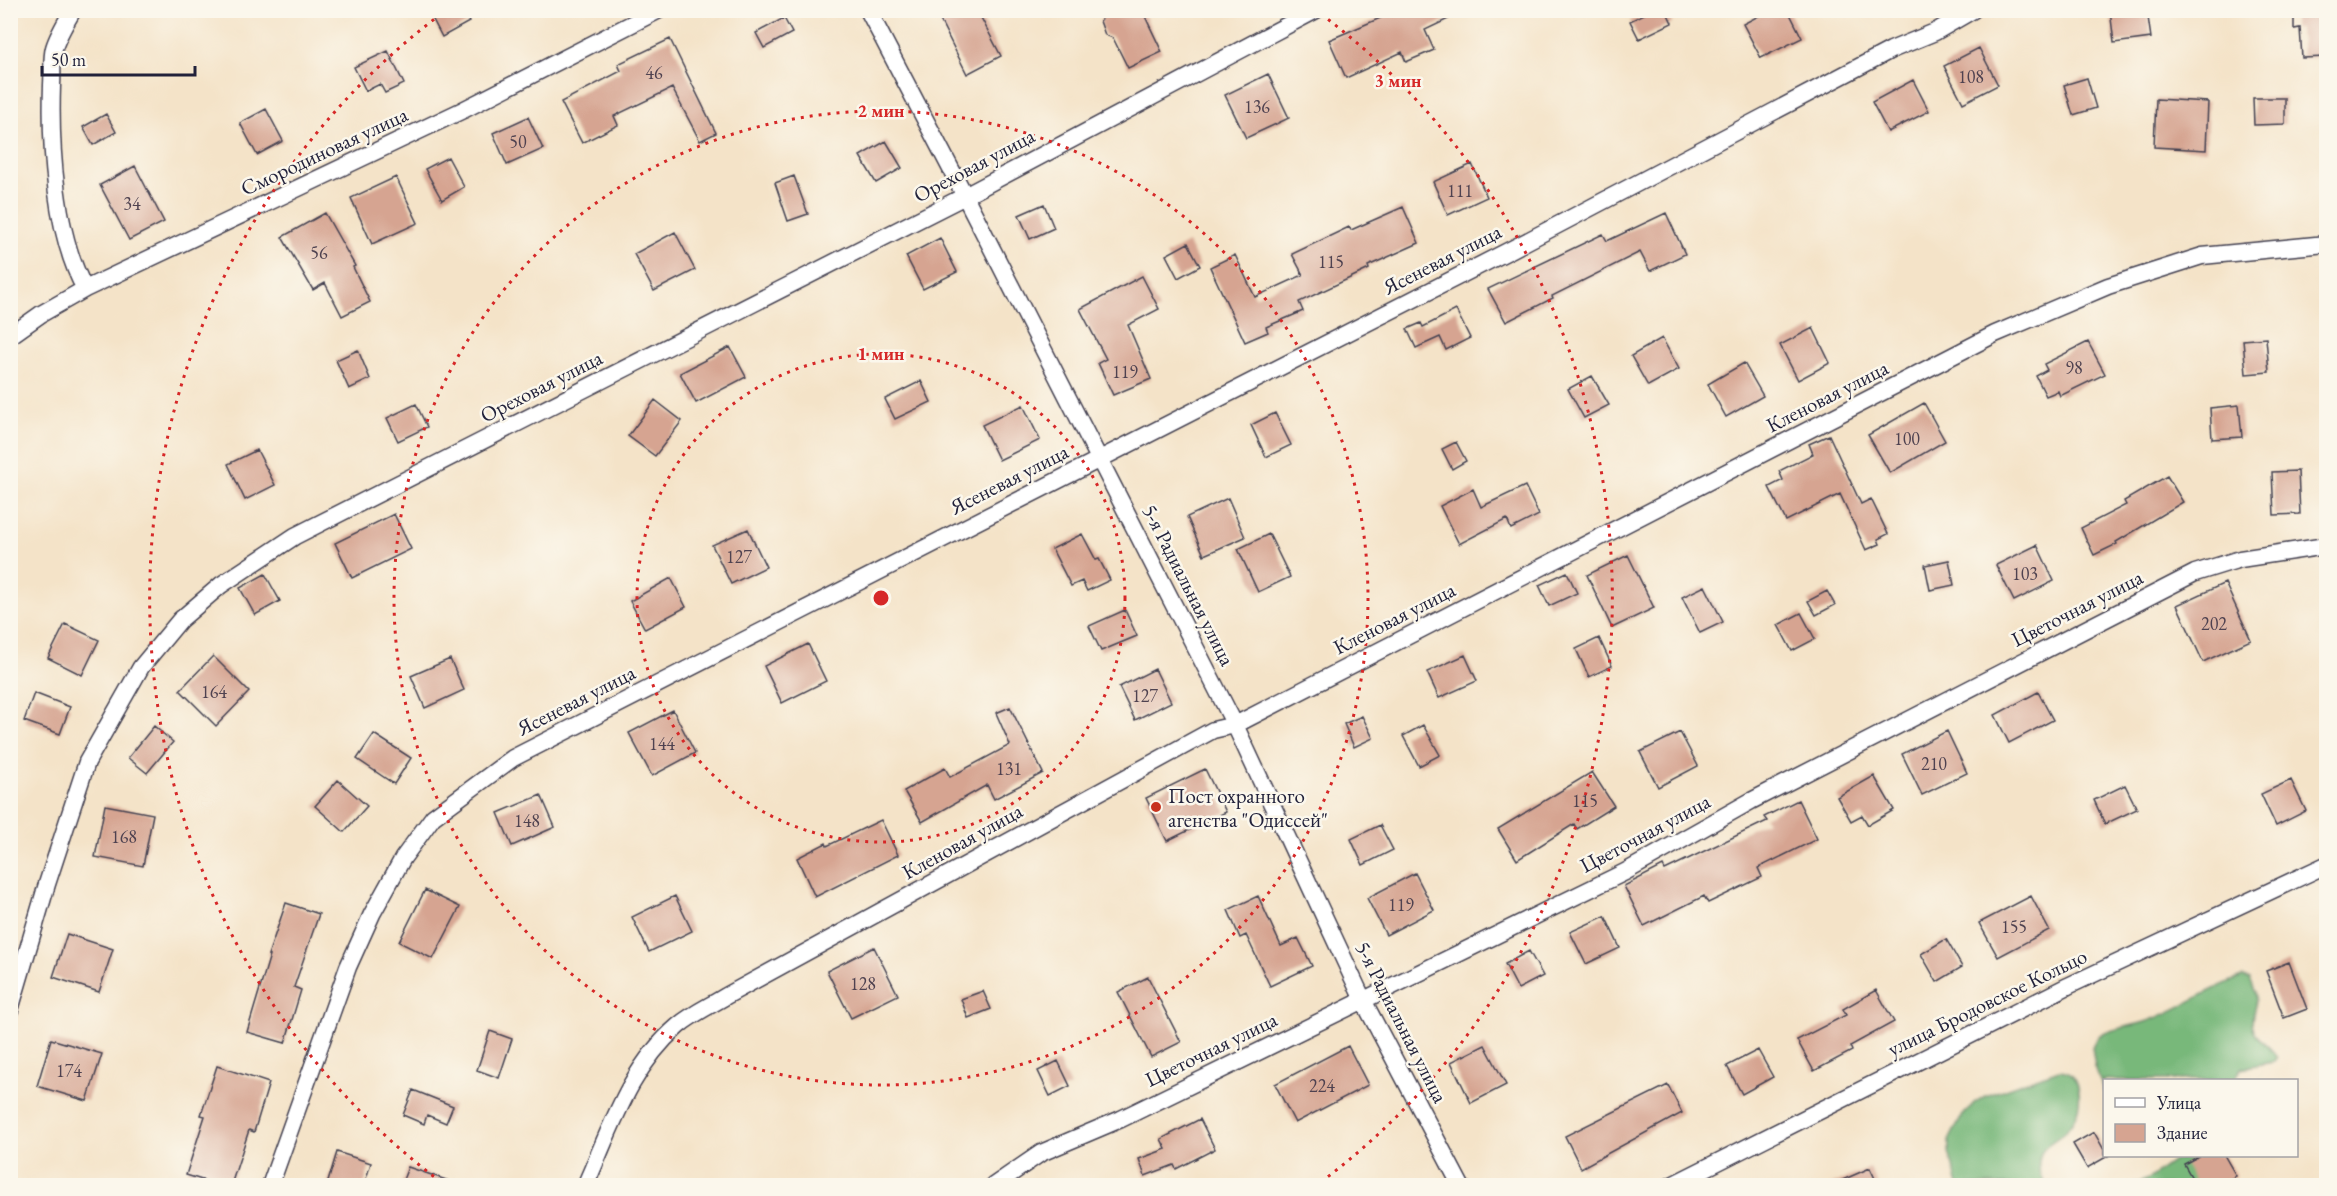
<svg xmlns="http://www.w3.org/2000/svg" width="2337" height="1196" viewBox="0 0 2337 1196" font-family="'EB Garamond',serif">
	<rect width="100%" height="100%" fill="#fbf7ec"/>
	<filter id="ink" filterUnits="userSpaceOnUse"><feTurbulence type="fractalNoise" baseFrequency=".0167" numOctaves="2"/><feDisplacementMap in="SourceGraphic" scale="12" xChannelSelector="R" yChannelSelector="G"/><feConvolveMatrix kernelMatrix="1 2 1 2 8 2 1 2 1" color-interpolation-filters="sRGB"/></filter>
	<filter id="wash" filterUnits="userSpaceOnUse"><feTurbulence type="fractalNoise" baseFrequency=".008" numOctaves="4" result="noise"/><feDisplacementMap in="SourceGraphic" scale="24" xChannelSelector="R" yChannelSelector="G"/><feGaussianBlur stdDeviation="1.35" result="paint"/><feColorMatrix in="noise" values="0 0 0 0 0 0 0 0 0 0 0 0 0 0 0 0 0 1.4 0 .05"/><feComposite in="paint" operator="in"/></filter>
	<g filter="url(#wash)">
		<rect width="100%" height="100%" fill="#f4e3c8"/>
		<path fill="#78b87a" stroke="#4d6d5a" stroke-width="1.5" d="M2243,977L2250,979C2264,1006 2248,1009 2253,1027C2256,1040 2271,1046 2277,1057L2273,1062L2241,1068L2235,1080H2104V1092L2095,1066L2092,1047C2098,1028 2128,1028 2145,1022C2179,1011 2208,988 2243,977Z
			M2059,1070C2071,1071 2075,1075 2078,1086C2083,1106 2074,1123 2060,1136C2054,1141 2046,1144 2042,1151C2036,1164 2038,1175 2047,1185H1958L1949,1152V1141L1960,1119L1974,1103L1985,1096Z
			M2192,1156L2200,1158L2201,1182L2200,1185L2131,1186L2148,1179L2175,1160Z"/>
		<g id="blocks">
			<path fill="#d6a491" d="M428,10H462L469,22L442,37Z
				M935,10H977L1001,56L967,74Z
				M1112,10H1142L1162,52L1128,68L1113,38L1105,35L1100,21L1107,13Z
				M1399,10H1467L1425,30L1434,50L1406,62L1402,52L1346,78L1329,40Z
				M1652,10H1666L1672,23L1639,39L1630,21Z
				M1770,10H1788L1802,38L1761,58L1743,24Z
				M2110,10H2147L2151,38L2114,43Z
				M2294,10H2325L2326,57L2302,58L2300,28L2294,29Z
				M784,18L792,33L764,48L756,33Z
				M670,39L716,133L700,141L672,88L614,116L618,125L582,143L561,102L621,71L618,64Z
				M1979,48L1998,85L1963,103L1944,66Z
				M388,51L404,84L385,93L380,84L366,91L354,67Z
				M1268,74L1289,118L1246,138L1225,95Z
				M2087,78L2096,108L2073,115L2064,85Z
				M1913,80L1929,111L1888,132L1872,102Z
				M2253,98H2285V124L2254,125Z
				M2156,99L2208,102L2206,150L2154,147Z
				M266,109L283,141L257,155L240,123Z
				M106,114L116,132L93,145L83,127Z
				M528,117L543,149L507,165L493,133Z
				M886,141L902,168L876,183L860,156Z
				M448,157L464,187L442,200L425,169Z
				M1472,164L1487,197L1448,215L1433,182Z
				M135,166L164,222L129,240L100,185Z
				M794,176L808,214L788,221L775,183Z
				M396,177L418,223L372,244L351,198Z
				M1044,204L1054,228L1030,239L1019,215Z
				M1403,207L1419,243L1368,266L1369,269L1299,302L1303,311L1266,327L1268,332L1245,342L1210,267L1235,255L1255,297L1303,275L1292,254L1349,227L1351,230Z
				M325,213L355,266L353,267L370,302L342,316L325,283L313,290L282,237Z
				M1666,213L1685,254L1650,271L1640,252L1552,296L1553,298L1506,322L1488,289L1603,234L1607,241Z
				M675,232L695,270L654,291L634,254Z
				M940,238L957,272L923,289L906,256Z
				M1188,243L1200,266L1178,278L1166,255Z
				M1142,276L1159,309L1128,325L1151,379L1113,395L1098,363L1106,359L1080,309Z
				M1456,310L1470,338L1446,350L1440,337L1416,348L1407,329L1421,323L1423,327Z
				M1813,328L1830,363L1798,380L1780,345Z
				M1662,338L1679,369L1648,386L1631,356Z
				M2266,338L2269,372L2246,374L2243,340Z
				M2088,342L2105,374L2060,396L2058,391L2046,396L2036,376L2047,370L2044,364Z
				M730,347L746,377L696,403L680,373Z
				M358,350L370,379L349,389L336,360Z
				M1744,363L1763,396L1726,417L1708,384Z
				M1592,376L1609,405L1584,418L1568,389Z
				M921,381L931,402L895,419L885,399Z
				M655,400L682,421L655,456L628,436Z
				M1924,403L1945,441L1890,473L1868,435Z
				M416,404L427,427L398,441L387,418Z
				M1023,405L1040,440L999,460L982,425Z
				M2239,405L2242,437L2212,439L2210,408Z
				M1275,413L1291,445L1266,457L1251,425Z
				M1829,435L1861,504L1871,499L1888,534L1878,539L1880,544L1866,550L1840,494L1786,521L1769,487L1783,480L1779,471L1813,454L1809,444Z
				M1456,442L1466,461L1452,469L1442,449Z
				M257,450L275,485L245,500L228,464Z
				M2298,471L2300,514L2274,515L2272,472Z
				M2167,476L2183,502L2116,542L2117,544L2094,555L2081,528L2126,505L2124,501Z
				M1525,486L1539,515L1511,529L1507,519L1459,544L1440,506L1473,489L1481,507Z
				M1228,498L1245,537L1204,555L1187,517Z
				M394,514L411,549L352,578L335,543Z
				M748,529L766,567L731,584L712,545Z
				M1082,534L1096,560L1099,559L1110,580L1087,591L1082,581L1071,586L1052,549Z
				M1269,534L1290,577L1258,592L1238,549Z
				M2037,545L2054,581L2014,601L1996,565Z
				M1628,555L1654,608L1612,628L1587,575Z
				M1949,560L1954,585L1930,590L1925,565Z
				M1567,572L1577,593L1549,606L1539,585Z
				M265,574L280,601L255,615L240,588Z
				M671,578L686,607L645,629L630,601Z
				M2225,583L2251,640L2203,662L2177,605Z
				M1705,586L1723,622L1700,633L1682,597Z
				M1827,591L1835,605L1816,615L1808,601Z
				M1125,610L1137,636L1101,651L1089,626Z
				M1801,613L1815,639L1792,651L1778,625Z
				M65,624L99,640L82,675L48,658Z
				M1599,638L1612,666L1589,677L1576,649Z
				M808,644L826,681L782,703L764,666Z
				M1465,655L1477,681L1439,698L1427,672Z
				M213,656L249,692L216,726L180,690Z
				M450,659L464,690L425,708L411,676Z
				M1155,669L1171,702L1135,720L1119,687Z
				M2038,692L2053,720L2009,743L1995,715Z
				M34,693L70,707L60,734L24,721Z
				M1010,707L1043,773L994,799L987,785L922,822L904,791L945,768L950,777L1010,745L996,713Z
				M673,710L695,753L652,776L629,733Z
				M1362,716L1373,738L1354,747L1344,724Z
				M1423,725L1440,755L1419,766L1403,736Z
				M154,726L173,742L147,773L128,758Z
				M1947,731L1967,773L1922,795L1902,754Z
				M1680,732L1698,766L1658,787L1640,752Z
				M374,734L411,758L394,784L357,759Z
				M1205,769L1226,812L1167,841L1146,798Z
				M1592,772L1614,806L1577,829L1574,824L1517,860L1498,829Z
				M1874,776L1894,810L1868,825L1862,815L1851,821L1837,797Z
				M338,780L367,806L344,832L315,806Z
				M2291,780L2306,811L2276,826L2261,794Z
				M2125,785L2137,809L2105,824L2094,800Z
				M541,795L555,827L512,846L498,813Z
				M1798,800L1817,839L1758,868L1762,877L1708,903L1704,896L1644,926L1624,886L1663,866L1665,870L1767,821L1764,817Z
				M105,805L153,814L143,866L95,857Z
				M881,820L898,855L815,897L797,858L826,843L827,846Z
				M1380,825L1393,850L1363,865L1351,839Z
				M1415,873L1434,910L1386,935L1367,898Z
				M425,890L460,907L433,959L399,942Z
				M675,896L692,931L649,952L632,917Z
				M1258,896L1281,946L1298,938L1312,966L1270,986L1246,935L1240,938L1228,910Z
				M2031,896L2049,930L1998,957L1979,923Z
				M286,903L319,914L294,987L301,990L285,1043L247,1032L270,955H268Z
				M1605,916L1620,948L1586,964L1570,932Z
				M67,934L113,949L99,992L53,977Z
				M1946,939L1962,967L1937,982L1921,954Z
				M874,947L898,995L851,1018L827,971Z
				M1529,951L1543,976L1518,989L1505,964Z
				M2289,962L2307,1009L2284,1018L2266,971Z
				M1148,977L1181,1042L1151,1057L1118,992Z
				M1876,990L1894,1022L1850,1046L1852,1051L1814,1071L1797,1040L1846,1015L1843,1009Z
				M983,991L991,1009L968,1018L961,999Z
				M490,1031L512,1039L499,1078L477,1070Z
				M51,1039L102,1054L87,1101L37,1086Z
				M1485,1045L1506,1085L1471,1103L1451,1062Z
				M1348,1046L1368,1085L1295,1123L1275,1084Z
				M1758,1050L1773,1077L1742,1094L1727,1066Z
				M1058,1061L1070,1086L1050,1096L1038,1071Z
				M217,1066L269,1083L254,1132L249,1130L231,1185H218L186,1175L205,1116L201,1115Z
				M1668,1085L1682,1113L1581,1168L1565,1136Z
				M413,1090L453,1106L446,1123L427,1115L424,1124L403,1115Z
				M1200,1119L1215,1149L1176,1169L1174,1165L1145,1176L1139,1159L1166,1149L1161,1139Z
				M2094,1132L2104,1150V1155L2108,1156L2087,1168L2073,1144Z
				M337,1152L371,1163L364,1185H327Z
				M2201,1155H2224L2236,1176L2218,1185H2196L2184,1164Z
				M408,1167L455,1183L454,1185H401Z
				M1870,1168L1878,1185H1831Z"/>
		</g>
	</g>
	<g filter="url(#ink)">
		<use href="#blocks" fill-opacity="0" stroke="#423f50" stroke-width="1.5"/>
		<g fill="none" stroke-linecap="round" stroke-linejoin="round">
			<defs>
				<path id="street" d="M73,10C66,22 58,35 54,48C51,59 53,73 52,85C50,146 55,235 85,289
					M868,10L965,196L1235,725L1363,1000L1461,1186
					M10,336L41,314L85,289L463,110L659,10
					M10,1010L47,884L87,762L141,667L180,620L221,585L295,536L965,196L1316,10
					M270,1186L348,967L372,914L403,858L433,817L513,758L1512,249L1891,50L1935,32L1973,10
					M585,1186C611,1129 629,1068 678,1026C692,1014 710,1006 726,996L1213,730L1235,725L1995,334L2108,286L2202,256L2326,244
					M993,1186L1041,1153L1121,1119L1625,872L1751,801L2195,573L2240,559L2326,546
					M1670,1186L2068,986L2326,865"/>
			</defs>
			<use href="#street" stroke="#423f50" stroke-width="19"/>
			<use href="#street" stroke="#fff" stroke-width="16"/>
		</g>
	</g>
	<g fill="none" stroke="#d62828" stroke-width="3" stroke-dasharray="3 6">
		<circle cx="881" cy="598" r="244"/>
		<circle cx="881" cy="598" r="487"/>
		<path d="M441 1182A731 731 0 0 1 441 14M1321 14A731 731 0 0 1 1321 1182"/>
	</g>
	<circle fill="#c8321e" stroke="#fbf7ec" stroke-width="2" cx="1156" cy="807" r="6"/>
	<g text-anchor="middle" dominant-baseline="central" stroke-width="5" stroke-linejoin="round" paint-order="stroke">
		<g font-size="18" fill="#4f4250">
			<text x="654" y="72">46</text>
			<text x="1971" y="76">108</text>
			<text x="1257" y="106">136</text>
			<text x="518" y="141">50</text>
			<text x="1460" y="190">111</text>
			<text x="132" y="203">34</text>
			<text x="319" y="252">56</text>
			<text x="1331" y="261">115</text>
			<text x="2074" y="367">98</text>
			<text x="1125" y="371">119</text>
			<text x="1907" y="438">100</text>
			<text x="739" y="556">127</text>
			<text x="2025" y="573">103</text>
			<text x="2214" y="623">202</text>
			<text x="214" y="691">164</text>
			<text x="1145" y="695">127</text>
			<text x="662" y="743">144</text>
			<text x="1934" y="763">210</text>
			<text x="1009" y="768">131</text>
			<text x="1585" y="800">115</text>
			<text x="527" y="820">148</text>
			<text x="124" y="836">168</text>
			<text x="1401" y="904">119</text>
			<text x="2014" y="926">155</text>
			<text x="863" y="983">128</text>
			<text x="69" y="1070">174</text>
			<text x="1322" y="1085">224</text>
		</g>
		<g font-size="21" fill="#22223b" stroke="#fbf7ec">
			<text transform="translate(324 151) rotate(-25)">Смородиновая улица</text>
			<text transform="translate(974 165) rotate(-28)">Ореховая улица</text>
			<text transform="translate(1442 259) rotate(-27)">Ясеневая улица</text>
			<text transform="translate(541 386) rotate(-27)">Ореховая улица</text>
			<text transform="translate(1827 396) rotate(-27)">Кленовая улица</text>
			<text transform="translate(1009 479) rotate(-27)">Ясеневая улица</text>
			<text transform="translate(1189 585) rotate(63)">5-я Радиальная улица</text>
			<text transform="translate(2077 608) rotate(-27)">Цветочная улица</text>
			<text transform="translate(1394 618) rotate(-27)">Кленовая улица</text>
			<text transform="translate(576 700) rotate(-27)">Ясеневая улица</text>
			<text transform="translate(1645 833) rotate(-28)">Цветочная улица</text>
			<text transform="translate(962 841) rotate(-29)">Кленовая улица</text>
			<text transform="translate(1987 1002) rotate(-26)">улица Бродовское Кольцо</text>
			<text transform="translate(1402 1022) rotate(63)">5-я Радиальная улица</text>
			<text transform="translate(1211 1049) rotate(-26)">Цветочная улица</text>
		</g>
		<g font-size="21" fill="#22223b" stroke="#fbf7ec" text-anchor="start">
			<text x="1168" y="795">Пост охранного<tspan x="1168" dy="24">агенства "Одисcей"</tspan></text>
		</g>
	</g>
	<circle cx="881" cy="598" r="9" fill="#d62828" stroke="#fbf7ec" stroke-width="3"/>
	<g font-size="18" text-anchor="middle" font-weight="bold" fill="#d62828" stroke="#fbf7ec" stroke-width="5" stroke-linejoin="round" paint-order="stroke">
		<text x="1398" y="87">3 мин</text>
		<text x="881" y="117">2 мин</text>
		<text x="881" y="360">1 мин</text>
	</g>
	<rect width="2337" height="1196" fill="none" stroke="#fbf7ec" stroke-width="36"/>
	<rect x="2103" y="1079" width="195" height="78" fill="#fbf7ec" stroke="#a4a2a5" stroke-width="1.5"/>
	<rect x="2115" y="1098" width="30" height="9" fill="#ffffff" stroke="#a4a2a5" stroke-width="1.5"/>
	<text x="2157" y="1109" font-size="18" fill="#22223b">Улица</text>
	<rect x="2115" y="1124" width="30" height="18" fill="#d6a491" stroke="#a4a2a5" stroke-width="1.5"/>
	<text x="2157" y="1139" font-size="18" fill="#22223b">Здание</text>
	<path d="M42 66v9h153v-9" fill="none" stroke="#22223b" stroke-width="3"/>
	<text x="51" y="66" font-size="18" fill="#22223b" stroke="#fbf7ec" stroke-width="4.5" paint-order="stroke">50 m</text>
</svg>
